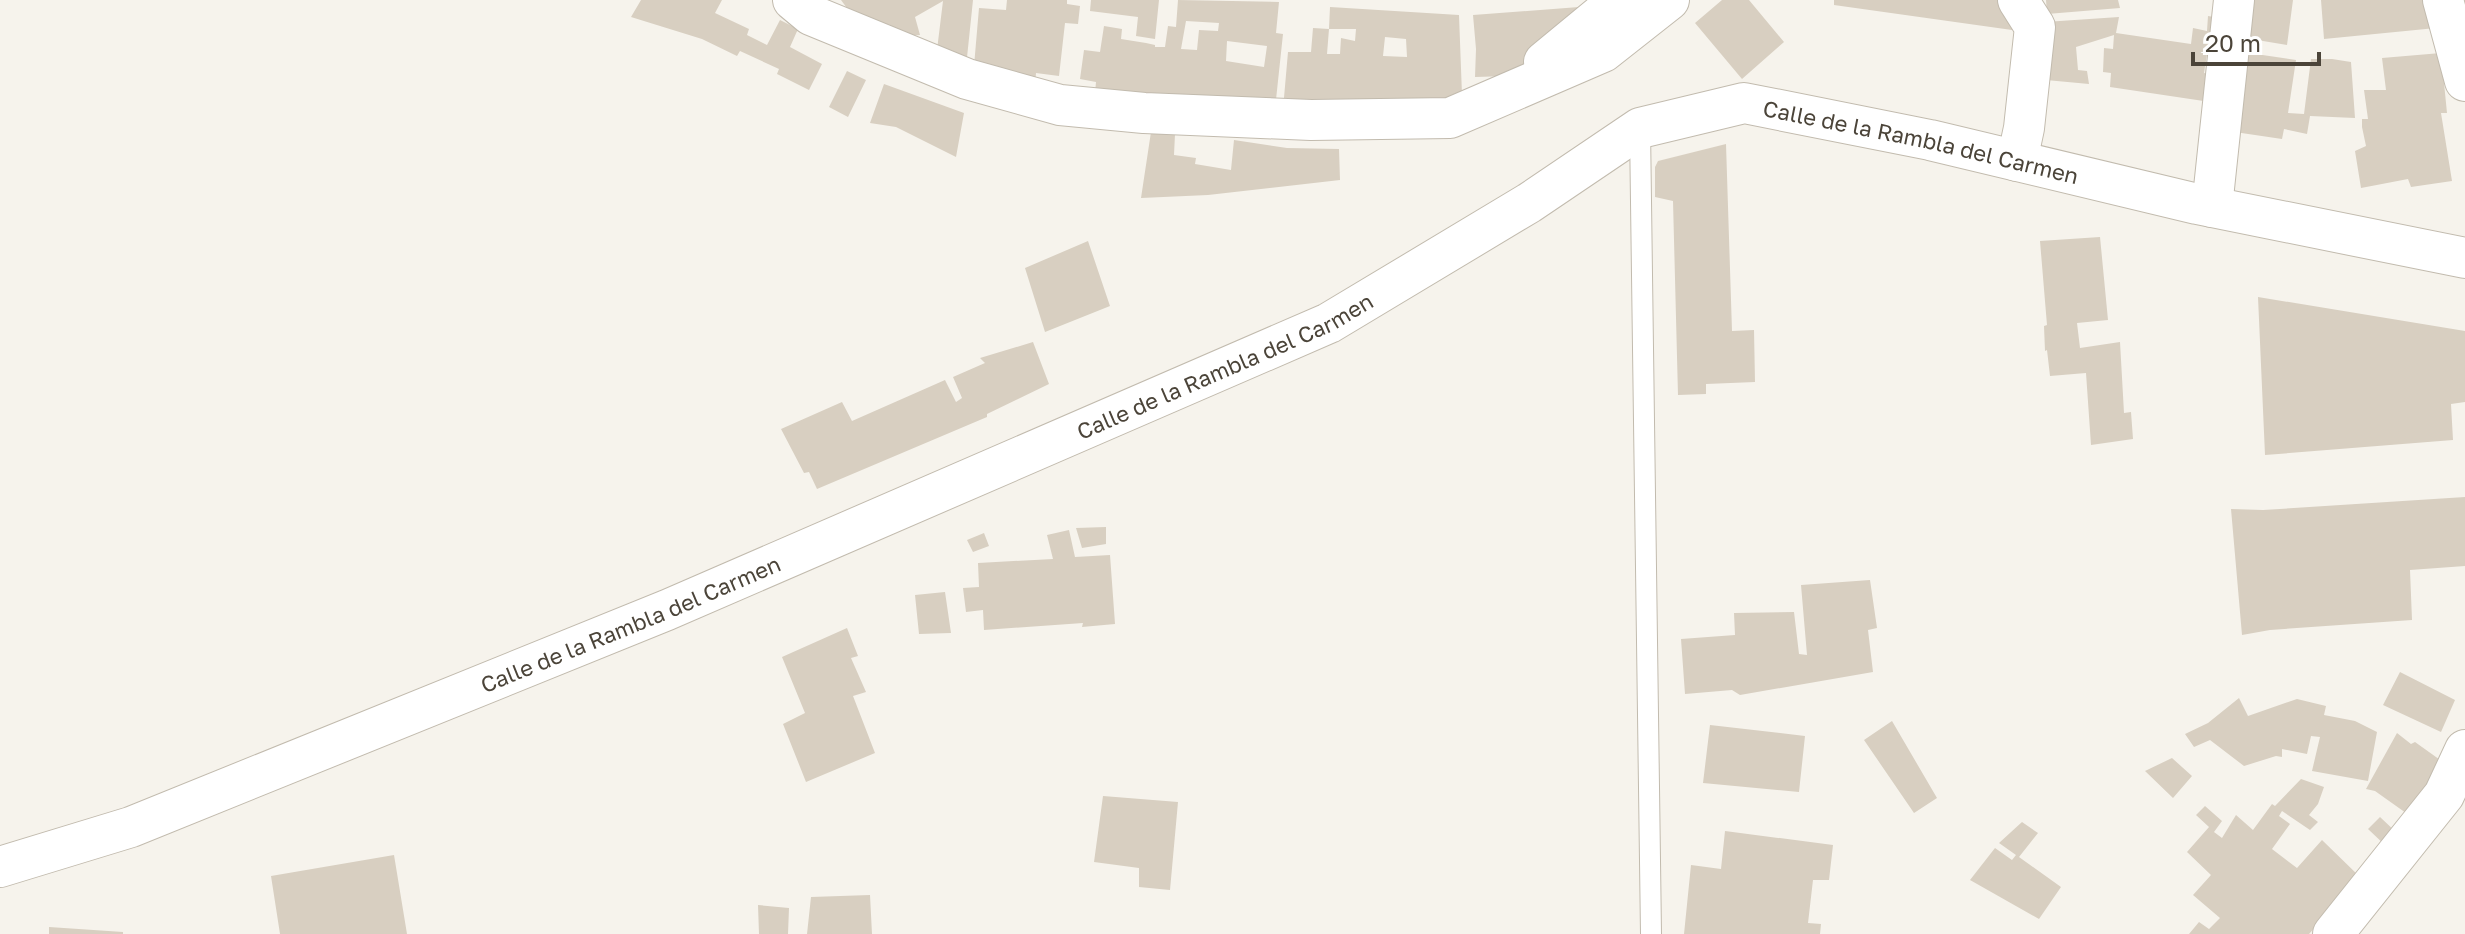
<svg xmlns="http://www.w3.org/2000/svg" width="2465" height="934" viewBox="0 0 2465 934" font-family="'Golos Text',sans-serif">
	<rect width="100%" height="100%" fill="#f6f3ec"/>
	<path fill="#d8cfc1" fill-rule="evenodd" d="M641,0H722L715,13L749,29L747,35L767,45L780,20L798,29L790,47L822,64L809,90L777,74L779,69L740,51L737,56L702,39L631,17Z
		M841,0H973L966,67L936,58L943,1L915,17L920,35L893,37L889,24L863,30Z
		M1007,0H1067V4L1080,6L1078,24L1065,23L1059,76L1036,73L1035,86L974,66L979,8L1006,10Z
		M1091,0H1159L1155,39L1136,36L1138,17L1090,11Z
		M1178,0L1279,2L1276,33L1283,34L1275,109L1095,93L1096,82L1080,79L1084,50L1100,52L1104,26L1122,29L1121,39L1146,43L1155,45V47H1165L1168,26L1176,27ZM1186,21L1219,23L1218,31L1199,30L1197,50L1181,49ZM1227,41L1267,46L1264,67L1226,61Z
		M1722,0H1749L1784,42L1742,79L1695,23Z
		M1834,0H2011L2012,30L1834,5Z
		M2046,0H2118L2120,8L2047,14Z
		M2238,0H2293L2287,45L2233,36Z
		M2321,0H2424L2436,28L2324,39Z
		M1330,7L1459,15L1462,95L1454,104L1283,109L1288,52H1311L1313,28L1329,29L1327,54H1340L1341,38L1355,41L1356,29H1329ZM1385,37L1406,39L1407,57L1383,56Z
		M1579,7L1583,13L1578,22L1508,76L1475,77L1476,49L1473,15Z
		M2208,16L2226,19L2222,51L2208,48L2204,73L2221,76L2217,103L2110,87L2111,73L2103,72L2104,48L2113,49L2114,35L2076,47L2078,70L2087,71L2089,84L2046,80L2045,22L2119,17L2116,33L2191,44L2193,28L2207,31Z
		M2242,52L2296,60L2288,113L2304,114L2311,59H2332L2351,62L2355,118L2310,116L2307,134L2284,129L2282,139L2228,131Z
		M2441,53L2447,113H2441L2452,181L2411,187L2408,179L2361,188L2355,151L2366,146L2362,127V119H2368L2364,90H2386L2382,58Z
		M847,71L866,80L848,117L829,107Z
		M884,84L964,113L956,157L896,127L870,123Z
		M1151,132L1175,134L1174,155L1196,158L1195,164L1231,170L1234,140L1287,148L1339,149L1340,180L1208,195L1141,198Z
		M1726,144L1732,331L1754,330L1755,382L1706,384V394L1678,395L1673,201L1655,197V167L1658,161Z
		M2100,237L2108,320L2077,323L2080,348L2120,342L2124,413L2131,412L2133,439L2091,445L2086,373L2050,376L2047,350L2045,351L2044,326L2047,325L2040,241Z
		M1088,241L1110,306L1045,332L1025,268Z
		M2258,297L2465,331V402L2451,404L2453,440L2265,455Z
		M1033,342L1049,384L987,414V417L817,489L809,472L804,473L781,429L842,402L852,421L945,380L956,402L962,398L953,377L985,363L980,358Z
		M2465,497V566L2410,570L2412,620L2270,630L2242,635L2231,509L2263,510Z
		M1106,527V544L1082,548L1076,528Z
		M1069,530L1075,557L1110,555L1115,624L1082,627L1083,623L984,630L983,610L966,612L963,588L979,587L978,563L1053,559L1047,535Z
		M984,533L989,546L973,552L967,540Z
		M1870,580L1877,628L1868,630L1873,672L1740,695L1732,690L1685,694L1681,639L1735,635L1734,613L1794,612L1799,654L1807,655L1801,585Z
		M945,592L951,633L919,634L915,595Z
		M847,628L858,656L851,658L866,692L853,696L875,753L806,782L783,724L805,713L782,657Z
		M2400,672L2455,700L2441,732L2383,705Z
		M2239,698L2248,716L2297,699L2326,706L2324,715L2355,721L2377,732L2368,781L2312,771L2320,737L2311,736L2307,754L2282,749V757L2276,756L2244,766L2210,740L2194,747L2185,734L2208,723Z
		M1892,721L1937,798L1914,813L1864,740Z
		M1710,725L1805,736L1799,792L1703,783Z
		M2397,733L2411,744L2415,742L2443,762L2406,813L2375,791L2366,789Z
		M2172,758L2192,776L2173,798L2145,771Z
		M2301,779L2324,787L2318,804L2309,815L2318,822L2310,830L2282,811L2279,816L2290,824L2272,849L2297,868L2322,840L2360,877L2309,934H2189L2199,922L2209,929L2220,918L2193,895L2211,875L2187,852L2209,827L2196,815L2205,806L2222,821L2214,832L2222,838L2236,815L2253,830L2272,804L2275,806Z
		M1103,796L1178,802L1170,890L1139,887V868L1094,862Z
		M2380,817L2398,834L2387,847L2368,829Z
		M2022,822L2038,833L2019,857L2061,887L2039,919L1970,880L1995,848L2012,860L2016,855L1999,843Z
		M1725,831L1833,845L1829,880H1813L1808,923L1821,924L1820,934H1684L1691,865L1721,869Z
		M394,855L407,934H280L271,876Z
		M870,895L872,934H807L811,897Z
		M758,905L789,908L788,934H759Z
		M49,927L123,932V934H49Z"/>
	<g fill="none" stroke-linecap="round" stroke-linejoin="round">
		<defs>
			<path id="lane" d="M1640,128L1651,934"/>
			<g id="street">
				<path d="M793,0L811,15L967,79L1060,105L1144,113L1311,120L1450,118L1603,52L1669,0"/>
				<path d="M2443,0L2465,81"/>
				<path d="M1544,62L1619,0"/>
				<path d="M2017,161L2024,128L2035,27L2018,0"/>
				<path d="M2212,207L2234,0"/>
				<path id="s1" d="M0,867L131,827L667,610L1329,323L1529,203L1640,128L1744,103L1930,140L2197,204L2465,258"/>
				<path d="M2333,934L2444,795L2465,750"/>
			</g>
		</defs>
		<use href="#lane" stroke="#c2bbae" stroke-width="22"/>
		<use href="#street" stroke="#c2bbae" stroke-width="42"/>
		<use href="#lane" stroke="#fff" stroke-width="20"/>
		<use href="#street" stroke="#fff" stroke-width="40"/>
	</g>
	<g text-anchor="middle" dominant-baseline="central" stroke-width="8" stroke-linejoin="round" paint-order="stroke">
		<g font-size="22" fill="#4b4439" stroke="#fff">
			<text stroke="none"><textPath href="#s1" startOffset="2092">Calle de la Rambla del Carmen</textPath></text>
			<text stroke="none"><textPath href="#s1" startOffset="1324">Calle de la Rambla del Carmen</textPath></text>
			<text stroke="none"><textPath href="#s1" startOffset="676">Calle de la Rambla del Carmen</textPath></text>
		</g>
	</g>
	<path d="M2193 52v12h126v-12" fill="none" stroke="#4b4439" stroke-width="4"/>
	<text x="2205" y="52" font-size="24" fill="#4b4439" stroke="#ffffff" stroke-width="6" paint-order="stroke">20 m</text>
</svg>
